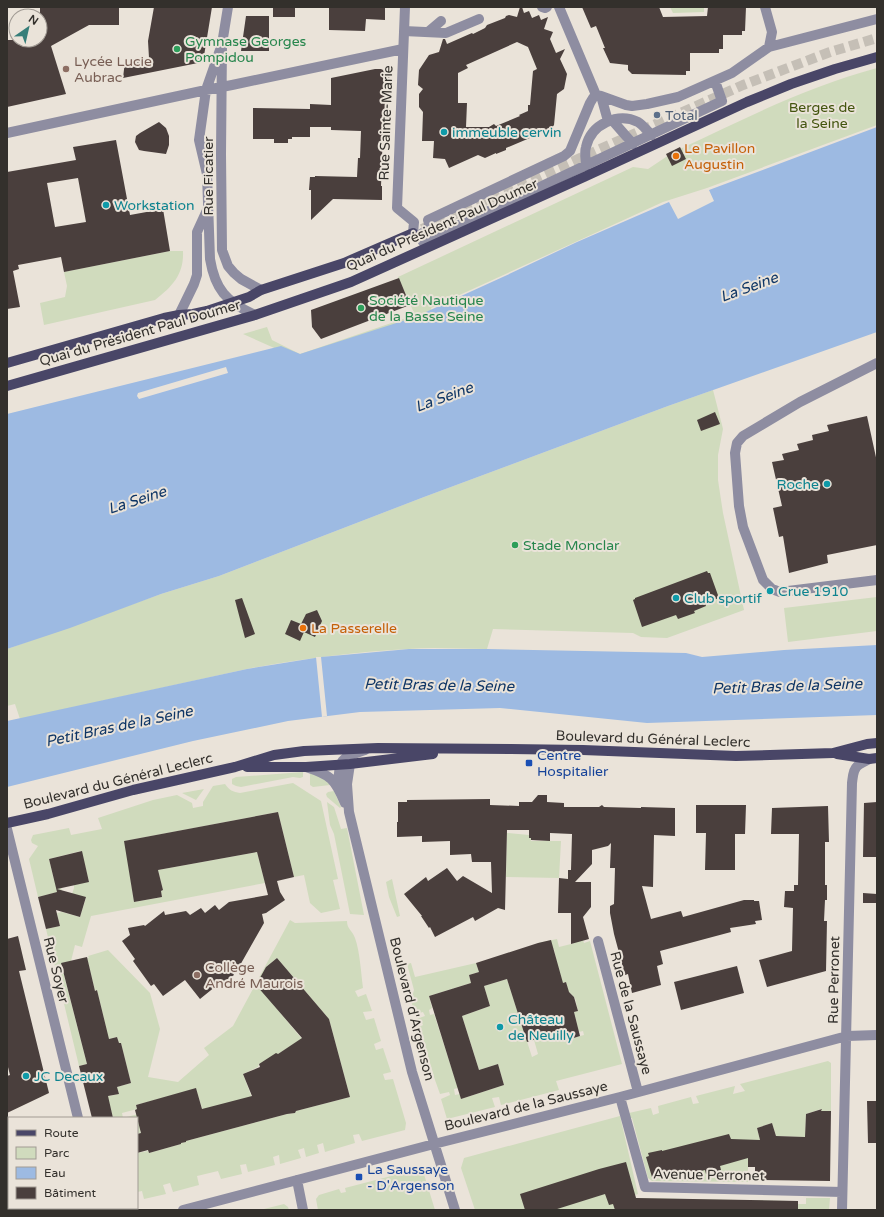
<svg xmlns="http://www.w3.org/2000/svg" width="884" height="1217" viewBox="0 0 884 1217" font-family="'Varela Round',sans-serif">
	<rect width="100%" height="100%" fill="#eae3d9"/>
	<path fill="#d0dbbd" d="M670,7H704V12L673,13Z
		M877,68V125L707,188L663,202L431,308L433,315L299,359L243,334L267,327L272,340L300,354L415,315L398,277L633,167L648,169L666,157L682,148C746,118 809,86 877,68Z
		M170,251H183C184,274 173,286 155,300L44,325L40,303L65,297L67,286L64,272Z
		M713,390L723,429L718,455V480L723,513L744,610L667,638L641,637L633,633L493,629L487,649C461,649 434,647 408,649C354,652 300,659 247,669L20,719L15,704L7,706V649L161,594L219,576L424,497L668,406Z
		M877,597V631L788,642L784,608Z
		M303,772V777L300,778L293,777L241,787L236,786L232,784V779L236,777Z
		M310,773L323,776L330,785L313,787L310,785Z
		M293,783L321,801L338,879L333,880L340,909L321,913L310,903L304,875L294,877L278,812L125,841L134,902L162,897L161,891L163,890L158,870L257,852L265,883L91,916L82,947L75,945L71,961L61,964L87,1064L79,1066L46,929L60,926L57,913L62,912L80,917L86,898L72,894L74,888V885L89,881L81,851L49,859L54,880H59L62,891L38,897L29,859L38,846L32,843L31,840L33,835L69,828L71,835L102,829L98,818L153,800L177,795L192,803L193,808L203,806V802L213,786L225,784C229,790 233,792 240,793Z
		M204,789L196,800L182,793Z
		M334,791L341,807L340,808L327,797L326,794L328,792Z
		M327,802L334,807L341,829L347,828L364,915L350,914L334,834L330,825Z
		M507,833L529,835V838H531V841H561L559,878L506,877Z
		M392,879L400,916L397,917L389,897L386,882Z
		M290,920L295,923L347,921C347,929 352,930 355,938C360,952 361,973 363,988L355,991L358,997L366,994L372,1011L363,1012L366,1020L374,1018L381,1041L374,1044L376,1050L383,1048L391,1072L383,1074L385,1080L393,1079L406,1123L405,1130L362,1141L359,1134L353,1135L355,1143L325,1152L323,1143L317,1145L319,1153L306,1157L304,1148L298,1150L301,1158L280,1164L279,1155L273,1157L275,1165L248,1172L246,1164L240,1165L242,1174L221,1179L218,1171L197,1176L199,1185L173,1192L170,1183L163,1185L166,1194L144,1199L142,1191L137,1192V1153L148,1151L149,1153L181,1144V1143L186,1142V1141L287,1114L295,1113L296,1111L350,1097L329,1019L277,958L267,966L257,985L302,1039L265,1062H263L259,1064L258,1067L243,1074L252,1098L203,1111L196,1089L136,1105L137,1109L122,1113L123,1118L138,1114L143,1131H140L141,1133L137,1134V1118H113L107,1095L110,1096L118,1094L117,1087L131,1083L121,1043H119L117,1037L108,1039L105,1023L97,990L95,991L87,958H89L88,956L108,950L150,993L160,1029L148,1077L178,1082L209,1055L204,1048L233,1026Z
		M580,931L584,943L590,941L622,1064L556,1081L559,1090L501,1105L499,1097L492,1098L495,1107L447,1119L441,1099L450,1095L449,1092L440,1094L435,1080L434,1077V1076L419,1027L423,1025L421,1021L417,1022L416,1019L425,1016L423,1012L415,1014L411,1001L414,990L407,964L411,963L415,977L476,963L479,972L469,975L471,983L429,996L432,1008L429,1010L430,1015L434,1014L458,1088L454,1089L455,1095L460,1094L461,1099L504,1085L498,1064L479,1070L462,1016L490,1006L484,986L507,979L532,1057L538,1054L534,1040L557,1033L553,1019L558,1018L564,1040L584,1035L583,1031L579,1032L574,1012L578,1011L575,998L568,991L566,982L561,984L554,949L541,952L538,943L557,939L559,947L575,943Z
		M828,1061L831,1063V1111H821V1109L806,1114L805,1137L776,1136L772,1123L757,1128L760,1140H746L748,1150V1182L652,1181L648,1178L632,1118H630L629,1113L651,1108L653,1115L659,1113L658,1106L691,1097L693,1104L699,1103L696,1096L735,1086L733,1094L745,1091L740,1084Z
		M620,1116L638,1194L635,1195L636,1198L790,1201V1204H806V1198H830L829,1210H475L461,1168L464,1158Z
		M418,1169L423,1171L435,1210H318L316,1199L319,1195L339,1189L341,1193L346,1192L345,1188Z
		M284,1204L288,1207L289,1210H260Z"/>
	<path fill="#9dbae2" d="M877,127V332L668,406L424,497L219,576L161,594L70,628L7,649V414L281,346L300,354L415,317L505,276L577,242L669,202L678,219L714,201L709,190Z
		M877,645V715L647,723L500,708L360,712L288,721L193,741L7,787V721L247,669L321,657L409,649H487L686,653L702,657L784,650Z"/>
	<path fill="#eae3d9" d="M226,367L228,373L139,399L137,396L138,393Z
		M316,657H321L327,716L322,717Z"/>
	<path fill="#4a3f3d" fill-rule="evenodd" d="M40,7H119V25H89L51,46L66,94L7,107V40H40Z
		M154,7H212L203,62L123,78L125,61L149,58L148,41Z
		M273,7H295V17H273Z
		M343,7H385V20L366,19L365,31L329,30V8H343Z
		M520,7H522L524,13L529,11L532,18L539,15L541,20L548,17L544,29L553,32L550,39L556,53L565,49L560,59L567,74L564,89L557,94L554,125L551,129L506,148V150L496,154V153L485,158L478,155L449,168L445,159L433,158L434,141H422L423,112L419,107V94L423,89L418,85L419,70L429,55L439,52L443,39H445L447,44L472,33L473,34L485,28L487,25L505,18L506,16L509,15L517,17ZM517,42L528,47L537,69L533,71L530,105H528V111L519,115L520,116L496,126L494,124L489,127H466L467,103H458V73L468,68L466,65Z
		M582,7H659L663,17L707,16L708,7H746L745,31H742V35H723V49H719V53H690V71H686V75L632,74L628,70V65L610,63L603,48H605L596,26L591,28Z
		M246,16H269V51H241Z
		M375,69H381L385,71L389,76L390,80L388,89V126L383,130L381,186H382V200L333,199L311,220V190H309L310,177H315V176L357,177L358,158H360L361,131L331,130V127H310V137H292V139H288V143H274V139H253V108L310,109V104L331,105V78Z
		M159,122L166,128L169,136V145L166,154L144,151L139,150L135,142L136,136L140,133Z
		M116,140L130,215L163,209L170,251L64,272L61,257L18,265L19,269L13,271L20,307L7,309V172L76,160L73,147ZM78,178L86,222L55,227L47,183Z
		M680,147L686,159L672,166L666,154Z
		M399,278L410,305L321,339L312,327L311,310Z
		M715,412L720,424L701,431L697,420Z
		M867,416L877,462V545L827,555L828,563L789,573L783,536L779,537L773,508L782,506L772,462L784,460L782,454L799,450L797,444L813,440L812,435L829,431L827,425Z
		M707,571L708,573H710L719,598L705,603L706,606L694,611L695,613L678,619L676,615L642,627L633,600L635,599V598Z
		M242,598L255,634L245,638L235,600Z
		M317,610L322,621L315,637L304,632L300,641L285,634L291,620L301,624L306,614Z
		M538,795H547V802L564,803V807H599L602,805L604,807L641,808V807L675,808V836L654,835L653,887L642,886L651,919L681,911L683,917L744,900H754V901H759L762,920L755,921L756,924L730,928L731,932L660,951L663,964L657,966L661,985L632,993L628,974L625,975L614,934L610,913V906L614,904L615,868H610L611,843L608,846L592,850V864L575,882H591V907L583,917L589,939L571,944V913H558L559,878L568,879V870H571L572,834L550,833V841L531,840V838H529V830H507L505,910L498,908L475,921L473,917L435,937L430,927L429,928L421,916H422L404,894L426,877L428,881L447,868L457,881L463,876L492,893L491,862H472L471,854L450,855V841L422,842V836L397,837V822H398V802H407V800L490,799V805L519,806V802H532Z
		M877,802V857H863L864,803Z
		M696,805H746L745,834H735V870H705L706,833H696Z
		M828,806L829,842H825V885H827V900H825L824,921H827L826,971L767,987L759,960L792,951L793,908L784,907L785,891H794V885H798L799,834H771L772,808Z
		M278,812L294,877L277,881L280,892L285,900L266,913L262,914L264,923L239,967L232,972L234,975L222,983L221,982L200,999L185,980L163,996L154,984L151,986L133,961L135,959L122,941L130,935L128,928L144,925L145,926L164,911L165,915L186,911L190,915L201,908L205,913L215,905L219,910L229,902L268,895L257,852L158,870L163,890L161,891L162,897L134,902L124,841Z
		M82,851L89,882L57,889L86,897L80,917L56,910L60,926L46,929L38,897L57,892L49,859Z
		M863,893L877,894V903H863Z
		M18,936L26,970L19,971L49,1093L7,1113V1076L10,1075L7,1063V939Z
		M551,940L563,983L566,982L569,992L574,997L578,1011L574,1012L580,1036L564,1041L562,1031L527,1042L507,979L484,986L490,1006L462,1016L479,1070L498,1064L504,1085L461,1099L429,996L471,983L469,975L479,972L476,963L538,943Z
		M87,957L95,991L97,990L109,1039L117,1037L119,1043H121L131,1083L117,1087L119,1094L108,1096L113,1118H92L79,1066L87,1064L61,963Z
		M277,958L329,1019L350,1097L296,1111L295,1113L287,1114L186,1141V1142L181,1143V1144L149,1153L148,1150L137,1153V1134L141,1133L135,1110L137,1109L136,1105L196,1088L202,1109L252,1096L243,1074L260,1067L259,1064L276,1053L278,1054L302,1038L256,985L266,967Z
		M737,966L744,993L681,1010L674,982Z
		M867,1101H877V1143H868Z
		M822,1109L821,1111H831L830,1181L758,1180L755,1176V1167H748V1158L720,1166L721,1170L706,1174L705,1170L689,1174L688,1172L670,1177H652L646,1157L649,1156L648,1153L662,1150V1151L729,1134L731,1139L760,1140L757,1128L772,1123L776,1136L805,1137L806,1114Z
		M626,1162L636,1198L798,1201V1210H615L613,1204L609,1205L605,1194L554,1210H525L520,1194L599,1169Z"/>
	<g fill="none" stroke-linecap="round" stroke-linejoin="round">
		<path stroke="#c5bfb6" stroke-width="10" stroke-dasharray="10 5" stroke-linecap="butt" d="M422,229L743,85L830,52L877,38"/>
		<path stroke="#8e8da1" stroke-width="10" d="M228,7L222,44L221,154L222,250L228,266L234,273L241,279L261,290
			M405,7L397,208L414,222L413,233
			M542,7L545,8L547,7
			M559,7L596,95
			M765,7L772,32L769,47
			M404,31L446,33L479,19
			M428,32L441,21
			M220,50L206,90L199,140L207,174L210,259C215,289 226,302 255,315
			M596,95L593,98L590,103L570,151L564,156L428,220C431,227 426,231 420,235L423,242L722,101L715,81
			M596,95L601,96L626,105L632,106L647,104L678,97L732,73L769,47L877,19
			M601,96L608,121
			M612,120L633,144
			M7,133L206,90L232,85L403,49
			M586,166C586,159 584,153 586,147C591,124 618,112 638,122C643,125 647,131 652,135
			M179,315L194,284L197,275V232L208,208
			M877,363L800,402L743,436L737,443L735,453L739,506L743,527L763,580L772,589L780,592L877,580
			M350,764L347,784L349,812L412,1072L455,1210
			M306,767C331,775 335,779 345,803
			M338,786C340,758 339,759 365,750
			M7,829L78,1118
			M598,941L638,1092
			M620,1097L645,1187L842,1192
			M7,1148L9,1147
			M297,1180L303,1210
			M100,1208V1210
			M183,1210L434,1144L620,1097L847,1036L877,1035
			M842,1210L852,783C853,776 853,768 860,764C863,762 866,761 869,759"/>
		<path stroke="#494667" stroke-width="10" d="M7,363L164,318L179,315L193,314L207,311L249,297L261,290L344,263L413,233
			M7,386L255,315L351,282L584,177L747,102L791,84L835,69L877,57
			M837,754L869,759L877,758
			M247,767H306L350,764L433,754
			M7,823L48,814L133,790L235,767L274,755L304,751L378,748L511,749L583,750L736,756L833,753L867,744L877,743"/>
	</g>
	<g fill="#2e9e5b" stroke="#eae3d9" stroke-width="1.5">
		<circle cx="177" cy="49" r="4"/>
		<circle cx="361" cy="308" r="4"/>
		<circle cx="515" cy="545" r="4"/>
	</g>
	<g fill="#8d6e63" stroke="#eae3d9" stroke-width="1.5">
		<circle cx="66" cy="69" r="4"/>
		<circle cx="197" cy="975" r="4"/>
	</g>
	<circle fill="#5c6f8a" stroke="#eae3d9" stroke-width="1.5" cx="657" cy="115" r="4"/>
	<g fill="#0f9aa8" stroke="#eae3d9" stroke-width="1.5">
		<circle cx="444" cy="132" r="4"/>
		<circle cx="106" cy="205" r="4"/>
		<circle cx="827" cy="484" r="4"/>
		<circle cx="770" cy="591" r="4"/>
		<circle cx="676" cy="598" r="4"/>
		<circle cx="500" cy="1027" r="4"/>
		<circle cx="26" cy="1076" r="4"/>
	</g>
	<g fill="#e8710a" stroke="#eae3d9" stroke-width="1.5">
		<circle cx="676" cy="156" r="4"/>
		<circle cx="303" cy="628" r="4"/>
	</g>
	<g fill="#1a4fb4" stroke="#eae3d9" stroke-width="1.5">
		<rect x="525" y="759" width="8" height="8" rx="2"/>
		<rect x="355" y="1173" width="8" height="8" rx="2"/>
	</g>
	<g text-anchor="middle" dominant-baseline="central" stroke-width="4" stroke-linejoin="round" paint-order="stroke">
		<g font-size="14" fill="#27864d" stroke="#eae3d9" text-anchor="start">
			<text x="185" y="41">Gymnase Georges<tspan x="185" dy="16">Pompidou</tspan></text>
			<text x="369" y="300">Société Nautique<tspan x="369" dy="16">de la Basse Seine</tspan></text>
			<text x="523" y="545">Stade Monclar</text>
		</g>
		<g font-size="14" fill="#785e54" stroke="#eae3d9" text-anchor="start">
			<text x="74" y="61">Lycée Lucie<tspan x="74" dy="16">Aubrac</tspan></text>
			<text x="205" y="967">Collège<tspan x="205" dy="16">André Maurois</tspan></text>
		</g>
		<g font-size="14" fill="#44550f" stroke="#eae3d9">
			<text x="822" y="107">Berges de<tspan x="822" dy="16">la Seine</tspan></text>
		</g>
		<g font-size="14" fill="#4e5e75" stroke="#eae3d9" text-anchor="start">
			<text x="665" y="115">Total</text>
		</g>
		<g font-size="14" fill="#33302c" stroke="#eae3d9">
			<text transform="translate(386 123) rotate(-88)">Rue Sainte-Marie</text>
			<text transform="translate(208 176) rotate(-90)">Rue Ficatier</text>
			<text transform="translate(442 225) rotate(-24)">Quai du Président Paul Doumer</text>
			<text transform="translate(140 333) rotate(-16)">Quai du Président Paul Doumer</text>
			<text transform="translate(653 739) rotate(2)">Boulevard du Général Leclerc</text>
			<text transform="translate(118 781) rotate(-14)">Boulevard du Général Leclerc</text>
			<text transform="translate(56 970) rotate(76)">Rue Soyer</text>
			<text transform="translate(834 980) rotate(-89)">Rue Perronet</text>
			<text transform="translate(412 1009) rotate(76)">Boulevard d'Argenson</text>
			<text transform="translate(631 1013) rotate(75)">Rue de la Saussaye</text>
			<text transform="translate(526 1106) rotate(-14)">Boulevard de la Saussaye</text>
			<text transform="translate(709 1175) rotate(1)">Avenue Perronet</text>
		</g>
		<g font-size="14" fill="#0d838f" stroke="#eae3d9" text-anchor="start">
			<text x="452" y="132">immeuble cervin</text>
			<text x="114" y="205">Workstation</text>
			<text x="819" y="484" text-anchor="end">Roche</text>
			<text x="778" y="591">Crue 1910</text>
			<text x="684" y="598">Club sportif</text>
			<text x="508" y="1019">Château<tspan x="508" dy="16">de Neuilly</tspan></text>
			<text x="34" y="1076">JC Decaux</text>
		</g>
		<g font-size="14" fill="#c56008" stroke="#eae3d9" text-anchor="start">
			<text x="684" y="148">Le Pavillon<tspan x="684" dy="16">Augustin</tspan></text>
			<text x="311" y="628">La Passerelle</text>
		</g>
		<g font-size="14" fill="#164399" stroke="#eae3d9" text-anchor="start">
			<text x="537" y="755">Centre<tspan x="537" dy="16">Hospitalier</tspan></text>
			<text x="367" y="1169">La Saussaye<tspan x="367" dy="16">- D'Argenson</tspan></text>
		</g>
		<g font-size="15" font-style="italic" fill="#0e3565" stroke="#eae3d9">
			<text transform="translate(749 287) rotate(-20)">La Seine</text>
			<text transform="translate(444 397) rotate(-20)">La Seine</text>
			<text transform="translate(137 500) rotate(-18)">La Seine</text>
			<text transform="translate(439 685) rotate(1)">Petit Bras de la Seine</text>
			<text transform="translate(787 686) rotate(-2)">Petit Bras de la Seine</text>
			<text transform="translate(119 726) rotate(-12)">Petit Bras de la Seine</text>
		</g>
	</g>
	<rect width="884" height="1217" fill="none" stroke="#33302c" stroke-width="16"/>
	<rect x="8" y="1117" width="130" height="92" fill="#eae3d9" stroke="#a19b94"/>
	<rect x="16" y="1130" width="20" height="6" fill="#494667" stroke="#a19b94"/>
	<text x="44" y="1137" font-size="12" fill="#33302c">Route</text>
	<rect x="16" y="1147" width="20" height="12" fill="#d0dbbd" stroke="#a19b94"/>
	<text x="44" y="1157" font-size="12" fill="#33302c">Parc</text>
	<rect x="16" y="1167" width="20" height="12" fill="#9dbae2" stroke="#a19b94"/>
	<text x="44" y="1177" font-size="12" fill="#33302c">Eau</text>
	<rect x="16" y="1187" width="20" height="12" fill="#4a3f3d" stroke="#a19b94"/>
	<text x="44" y="1197" font-size="12" fill="#33302c">Bâtiment</text>
	<g transform="translate(28 28) rotate(34)"><circle r="19" fill="#eae3d9" stroke="#a19b94"/>
	<path d="M0-3L7 15L0 10L-7 15Z" fill="#367e79"/>
	<text y="-6" font-size="11" font-weight="bold" text-anchor="middle" fill="#33302c">N</text>
	</g>
</svg>
